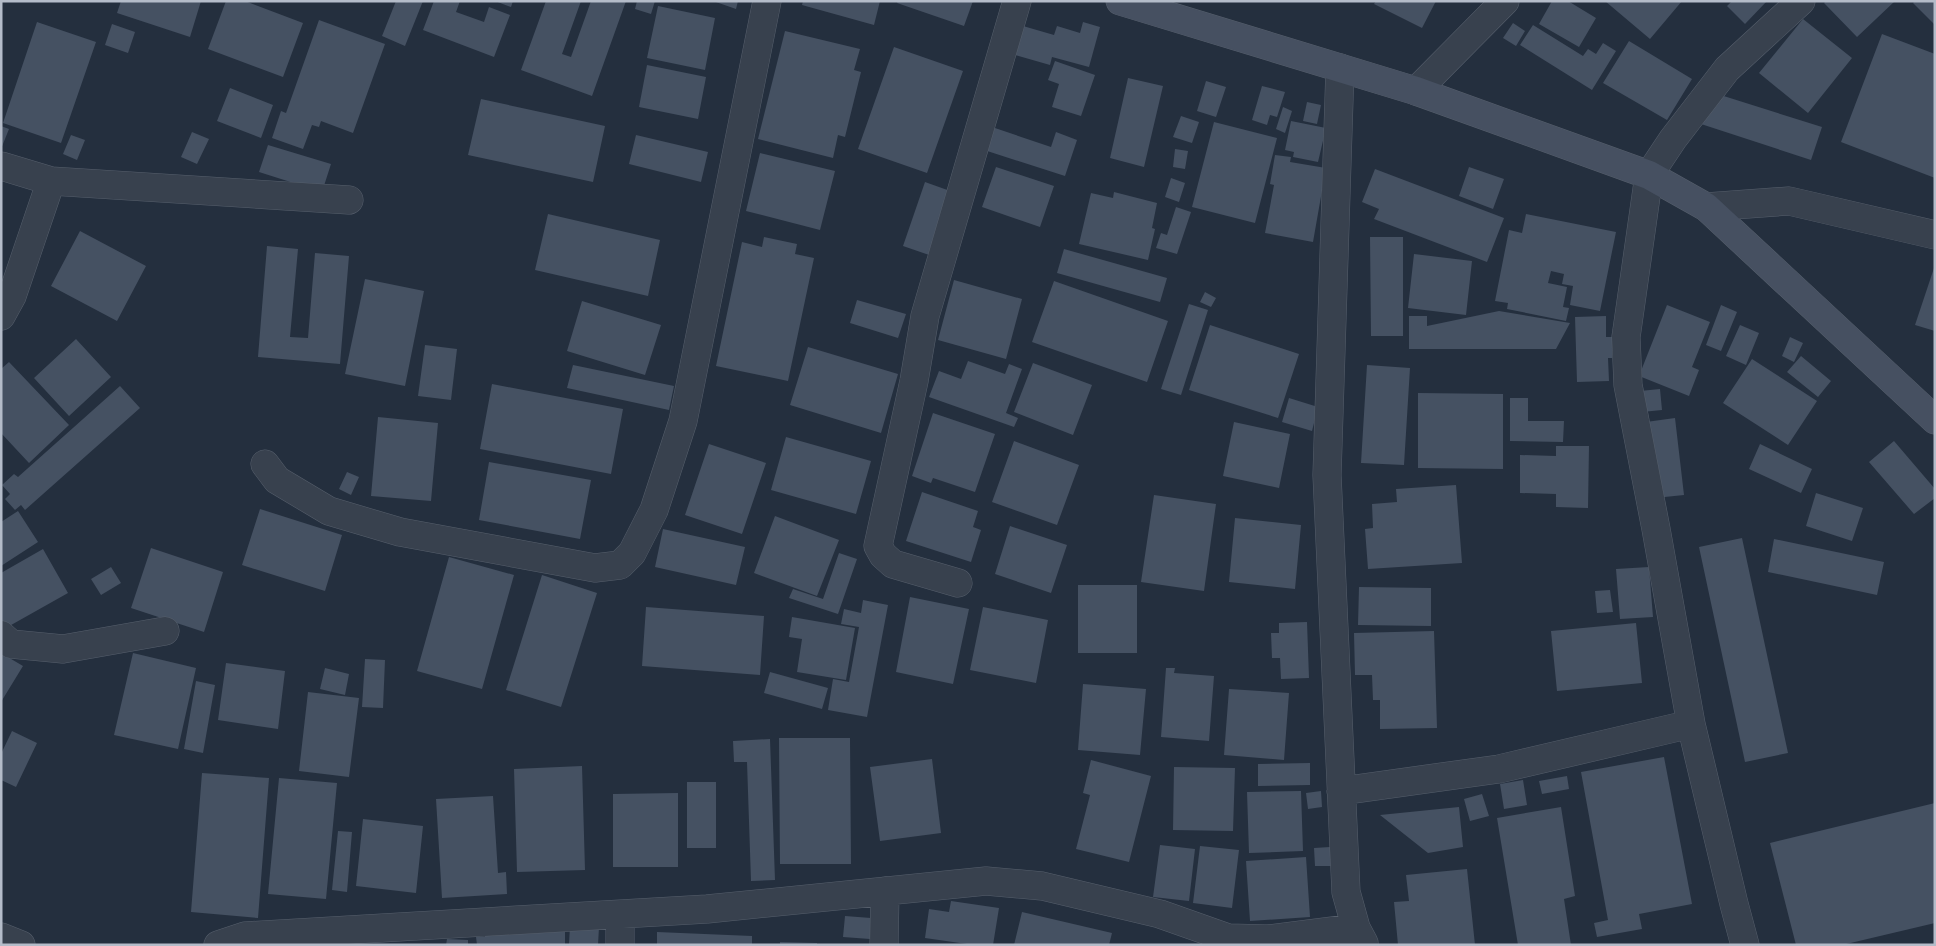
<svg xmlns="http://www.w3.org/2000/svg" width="1936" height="946" viewBox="0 0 1936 946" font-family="Signika,sans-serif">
	<rect width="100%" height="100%" fill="#242f3e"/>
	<path fill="#455162" d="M121,1H201L190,37L117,13Z
		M226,1H245L303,23L283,77L208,49Z
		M396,1H423L405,46L382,36Z
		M434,1H460L456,12L484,22L489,7L510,15L494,57L423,30Z
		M495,1H513L511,7Z
		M546,1H581L562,54L571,57L591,1H626L592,96L521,70Z
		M637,1H655L651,14L635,9Z
		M713,1H738L736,9Z
		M803,1H880L874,25L802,5Z
		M898,1H973L964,26L897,3Z
		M1376,1H1436L1422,28L1374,4Z
		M1552,1H1568L1596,18L1579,47L1539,24Z
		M1605,1H1682L1650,39Z
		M1732,1H1767L1745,24L1727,6Z
		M1826,1H1895L1857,37L1824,3Z
		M1915,1H1935V25L1913,3Z
		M658,6L715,18L705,70L647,58Z
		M1803,19L1852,58L1808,113L1759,73Z
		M319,20L385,44L353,133L321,121L319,127L312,125L303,149L272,138L281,111L286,113Z
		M37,22L96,42L61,143L3,123Z
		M1083,22L1100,27L1089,67L1052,57L1050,65L1015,55L1023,26L1054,35L1057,26L1080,33Z
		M1513,23L1525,31L1516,46L1503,38Z
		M112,24L135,32L128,53L105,45Z
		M1533,25L1583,56L1588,49L1596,54L1603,43L1616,51L1592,90L1520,45Z
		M785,31L860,49L854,70L861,72L845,137L838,135L833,158L758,139Z
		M1882,34L1935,54V178L1841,142Z
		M1629,41L1692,79L1667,120L1603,83Z
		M894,47L963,71L927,173L858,149Z
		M1055,61L1095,75L1081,116L1052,107L1059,84L1048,80Z
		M647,65L706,77L698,119L639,107Z
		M1128,78L1163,86L1144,167L1110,158Z
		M1206,81L1226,87L1216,117L1197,111Z
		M1262,86L1285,92L1277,117L1270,115L1267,125L1252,120Z
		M230,88L273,105L261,138L217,121Z
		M1711,92L1822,127L1811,160L1701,124Z
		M481,99L605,126L593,182L468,155Z
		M1307,102L1321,105L1317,124L1303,121Z
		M1283,107L1292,111L1285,133L1276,129Z
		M1181,116L1199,122L1192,143L1173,137Z
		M1291,121L1326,128L1318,162L1293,157L1294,152L1285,150Z
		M1214,122L1277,138L1255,223L1192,207Z
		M1,126L9,129L1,149Z
		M989,126L1051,147L1056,132L1077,140L1065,176L981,149Z
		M192,132L209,139L197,164L181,157Z
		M71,135L85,140L77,160L63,154Z
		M636,135L708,152L701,182L629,164Z
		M268,145L331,164L322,192L259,172Z
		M1175,149L1188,151L1185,169L1173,167Z
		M760,153L835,171L820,230L746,211Z
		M1275,155L1291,157L1290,162L1326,168L1313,242L1265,233L1274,185L1270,184Z
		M996,167L1054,186L1040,227L982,207Z
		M1469,167L1504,179L1493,209L1459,196Z
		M1375,169L1504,218L1487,262L1374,219L1379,209L1362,202Z
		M1171,178L1185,183L1179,202L1165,197Z
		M925,182L953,192L932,256L903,246Z
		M1114,192L1157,203L1152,228L1155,229L1148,260L1079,244L1091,193L1113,198Z
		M1176,207L1191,212L1177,254L1156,248L1161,233L1167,235Z
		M548,214L660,240L648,296L535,270Z
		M1526,214L1616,232L1600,311L1570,305L1573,286L1562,284L1564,274L1551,271L1548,283L1567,287L1563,307L1569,308L1566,321L1507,309L1508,303L1495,301L1509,230L1522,233Z
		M80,231L146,266L117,321L51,286Z
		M764,237L797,244L795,254L814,258L788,381L716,366L742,242L762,247Z
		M1370,237H1403V336H1371Z
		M267,246L298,249L290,337L308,338L315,253L349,256L340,364L258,357Z
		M1064,249L1167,278L1160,302L1057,273Z
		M1414,254L1472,261L1466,315L1408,308Z
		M1934,268H1935V331L1915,325Z
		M365,279L424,291L405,386L345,374Z
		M954,280L1022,299L1006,359L938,340Z
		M1054,281L1168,321L1147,382L1032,342Z
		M1205,292L1216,298L1211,307L1200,302Z
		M857,300L906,314L898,338L850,323Z
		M582,301L661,325L645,375L567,351Z
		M1189,304L1208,310L1181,395L1161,389Z
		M1667,305L1710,322L1692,367L1699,370L1689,396L1639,376Z
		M1721,305L1737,312L1721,351L1706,345Z
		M1499,311L1570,323L1556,349H1409V316H1427V326Z
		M1606,316V337H1612V358H1608L1609,381L1577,382L1575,317Z
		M1210,325L1299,354L1278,418L1189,390Z
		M1740,325L1759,333L1746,365L1726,356Z
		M1790,337L1803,343L1794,362L1782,356Z
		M76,339L111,377L69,416L34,378Z
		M425,345L457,349L451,400L418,396Z
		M808,347L898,374L881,433L790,405Z
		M1801,356L1831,381L1818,397L1787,372Z
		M1752,359L1817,401L1788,445L1723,403Z
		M968,361L1005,374L1009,364L1022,369L1006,413L1018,418L1014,427L929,397L939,371L961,379Z
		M9,362L69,425L29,463L1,433V369Z
		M1033,363L1092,385L1073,435L1014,412Z
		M573,365L674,386L669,410L567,388Z
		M1367,365L1410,368L1404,465L1361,463Z
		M492,384L623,409L611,474L480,449Z
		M120,386L140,408L25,510L21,505L15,510L5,499L10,494L2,485L14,474L18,477Z
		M1660,389L1662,410L1642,412L1640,391Z
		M1418,393L1503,394V469L1418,468Z
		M1289,398L1318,407L1312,431L1282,422Z
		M1510,398H1528V421H1564L1563,442L1510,441Z
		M933,413L995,434L975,492L933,478L931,483L912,476Z
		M378,417L438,423L431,501L371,496Z
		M1675,418L1684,495L1655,498L1646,422Z
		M1234,422L1290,434L1279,488L1223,476Z
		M786,437L871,461L856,514L771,490Z
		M1014,441L1079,465L1057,525L992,502Z
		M1894,441L1935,489V498L1914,514L1869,462Z
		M709,444L766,463L742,534L685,515Z
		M1760,444L1812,469L1801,493L1749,469Z
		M1556,446H1589L1588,508L1556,507V494L1520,493V455L1556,456Z
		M489,462L591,480L580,539L479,520Z
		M347,472L359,477L351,495L339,489Z
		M1456,485L1462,563L1368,569L1365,529L1373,528L1372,504L1397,502L1396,489Z
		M922,492L978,511L973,527L981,530L971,562L906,541Z
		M1816,493L1863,508L1852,541L1806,526Z
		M1154,495L1216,504L1204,591L1141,582Z
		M260,509L342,535L325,591L242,565Z
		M18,511L38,542L1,566V522Z
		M775,516L839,540L817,596L754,573Z
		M1235,518L1301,525L1295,589L1229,582Z
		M1010,526L1067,545L1051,593L995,574Z
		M663,529L745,547L736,585L655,567Z
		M1742,538L1788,753L1745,762L1699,547Z
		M1774,539L1884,562L1877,595L1768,572Z
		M151,548L223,572L204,632L131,608Z
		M43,549L68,593L4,629L1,624V573Z
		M839,553L857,559L838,614L789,598L793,589L823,599Z
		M449,557L514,575L482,689L417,671Z
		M111,567L121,583L101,595L91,579Z
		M1649,567L1653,617L1620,619L1616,569Z
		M542,575L597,593L561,707L506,690Z
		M1078,585H1137V653H1078Z
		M1359,587L1431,588V626L1358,625Z
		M1610,590L1613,612L1597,613L1595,591Z
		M910,597L969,609L953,684L896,672Z
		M863,600L888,605L867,717L828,710L833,679L849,682L859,627L841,624L844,609L861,613Z
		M646,607L764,616L760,675L642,666Z
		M983,607L1048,620L1036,683L970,670Z
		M792,617L855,628L846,680L797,672L802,639L789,637Z
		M1307,622L1309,678L1281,679L1280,658H1272L1271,633H1279V623Z
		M1636,623L1642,683L1557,691L1551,631Z
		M1434,631L1437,728L1380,729V700H1373L1372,675H1355L1354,633Z
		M1,653L23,666L1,702Z
		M133,653L196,668L178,749L114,735Z
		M365,659L385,660L383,708L362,707Z
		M226,663L285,671L278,729L218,720Z
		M325,668L349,674L345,695L320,689Z
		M1166,668H1175L1174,673L1214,676L1209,741L1161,737Z
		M770,672L828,688L822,709L764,693Z
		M196,681L215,685L203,753L184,749Z
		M1083,684L1146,689L1140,755L1078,750Z
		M1229,689L1289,693L1284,760L1224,755Z
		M308,692L359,698L349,777L299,771Z
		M12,731L37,743L16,787L1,780V754Z
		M779,738H850L851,864H780Z
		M770,739L775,880L751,881L747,762H734L733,741Z
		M1664,757L1692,904L1639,914L1642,929L1597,937L1594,923L1608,920L1581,772Z
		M932,759L941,833L880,841L870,767Z
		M1091,760L1151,776L1129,862L1076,849L1090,795L1083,793Z
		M1310,763V785L1258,786V764Z
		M582,766L585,870L517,872L514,769Z
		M1174,767L1235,768L1233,831L1173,830Z
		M202,773L269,778L258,918L191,912Z
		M1567,776L1569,789L1542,794L1539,781Z
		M279,778L337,783L326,899L268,894Z
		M1523,780L1527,805L1504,809L1500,784Z
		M687,782H716V848H687Z
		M1301,791L1303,851L1249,853L1247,792Z
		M1321,791L1322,807L1308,809L1306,793Z
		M678,793V867H613V794Z
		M1482,794L1489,816L1470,821L1464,799Z
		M493,796L498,873L506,872L507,894L442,898L436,799Z
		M1935,803V923L1842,945H1796L1770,843Z
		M1459,807L1463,847L1428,853L1380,815Z
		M1561,807L1575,896L1564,899L1571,945H1518L1497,818Z
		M363,819L423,826L416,893L356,886Z
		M338,831L352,832L347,892L332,890Z
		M1160,845L1195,849L1189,901L1153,897Z
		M1200,846L1239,850L1232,908L1193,903Z
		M1330,847L1331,866H1315L1314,848Z
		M1306,857L1310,917L1250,921L1246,861Z
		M1467,869L1475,945H1398L1394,902L1409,901L1406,875Z
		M951,901L999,908L993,945H974L925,938L929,909L949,912Z
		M1022,912L1112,933L1109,945H1014Z
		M845,916L871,918L870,939L843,937Z
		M570,926L599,927L598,945L569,944Z
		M565,929V945H477L476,937H485V930Z
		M657,932L752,936V945H657Z
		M447,939L468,940V945H446Z
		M780,942L817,943V945H780Z"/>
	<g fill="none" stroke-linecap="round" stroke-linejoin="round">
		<defs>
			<path id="minor" d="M1340,68L1327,475L1346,892L1356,928L1364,943
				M1416,91L1505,1
				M1,166L51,181L349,200
				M1706,207L1789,201L1935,235
				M1,316L12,296L51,181
				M265,464L277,480L329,511L400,532L595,568L620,565L632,553L654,510L683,421L767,1
				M958,583L893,564L883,555L878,546L914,381L925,316L1017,1
				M1,635L11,644L63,649L165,631
				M1341,791L1499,769L1691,724
				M620,915V945
				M1,937L21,945
				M218,945L245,936L707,909L986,881L1042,886L1160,914L1228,938L1268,939L1356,928
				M884,945L885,891
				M1745,945L1734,904L1691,724L1656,529L1628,385L1626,337L1649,175L1673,139L1727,69L1801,1"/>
			<path id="secondary" d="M1120,1L1416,91L1649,175L1706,207L1935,420"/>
		</defs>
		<use href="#minor" stroke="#565f6c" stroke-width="29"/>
		<use href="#secondary" stroke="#565f6c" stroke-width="29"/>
		<use href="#minor" stroke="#38414e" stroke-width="28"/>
		<use href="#secondary" stroke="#465061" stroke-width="28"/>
	</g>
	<rect width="1936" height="946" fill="none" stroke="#b4bcc9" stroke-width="5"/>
</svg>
